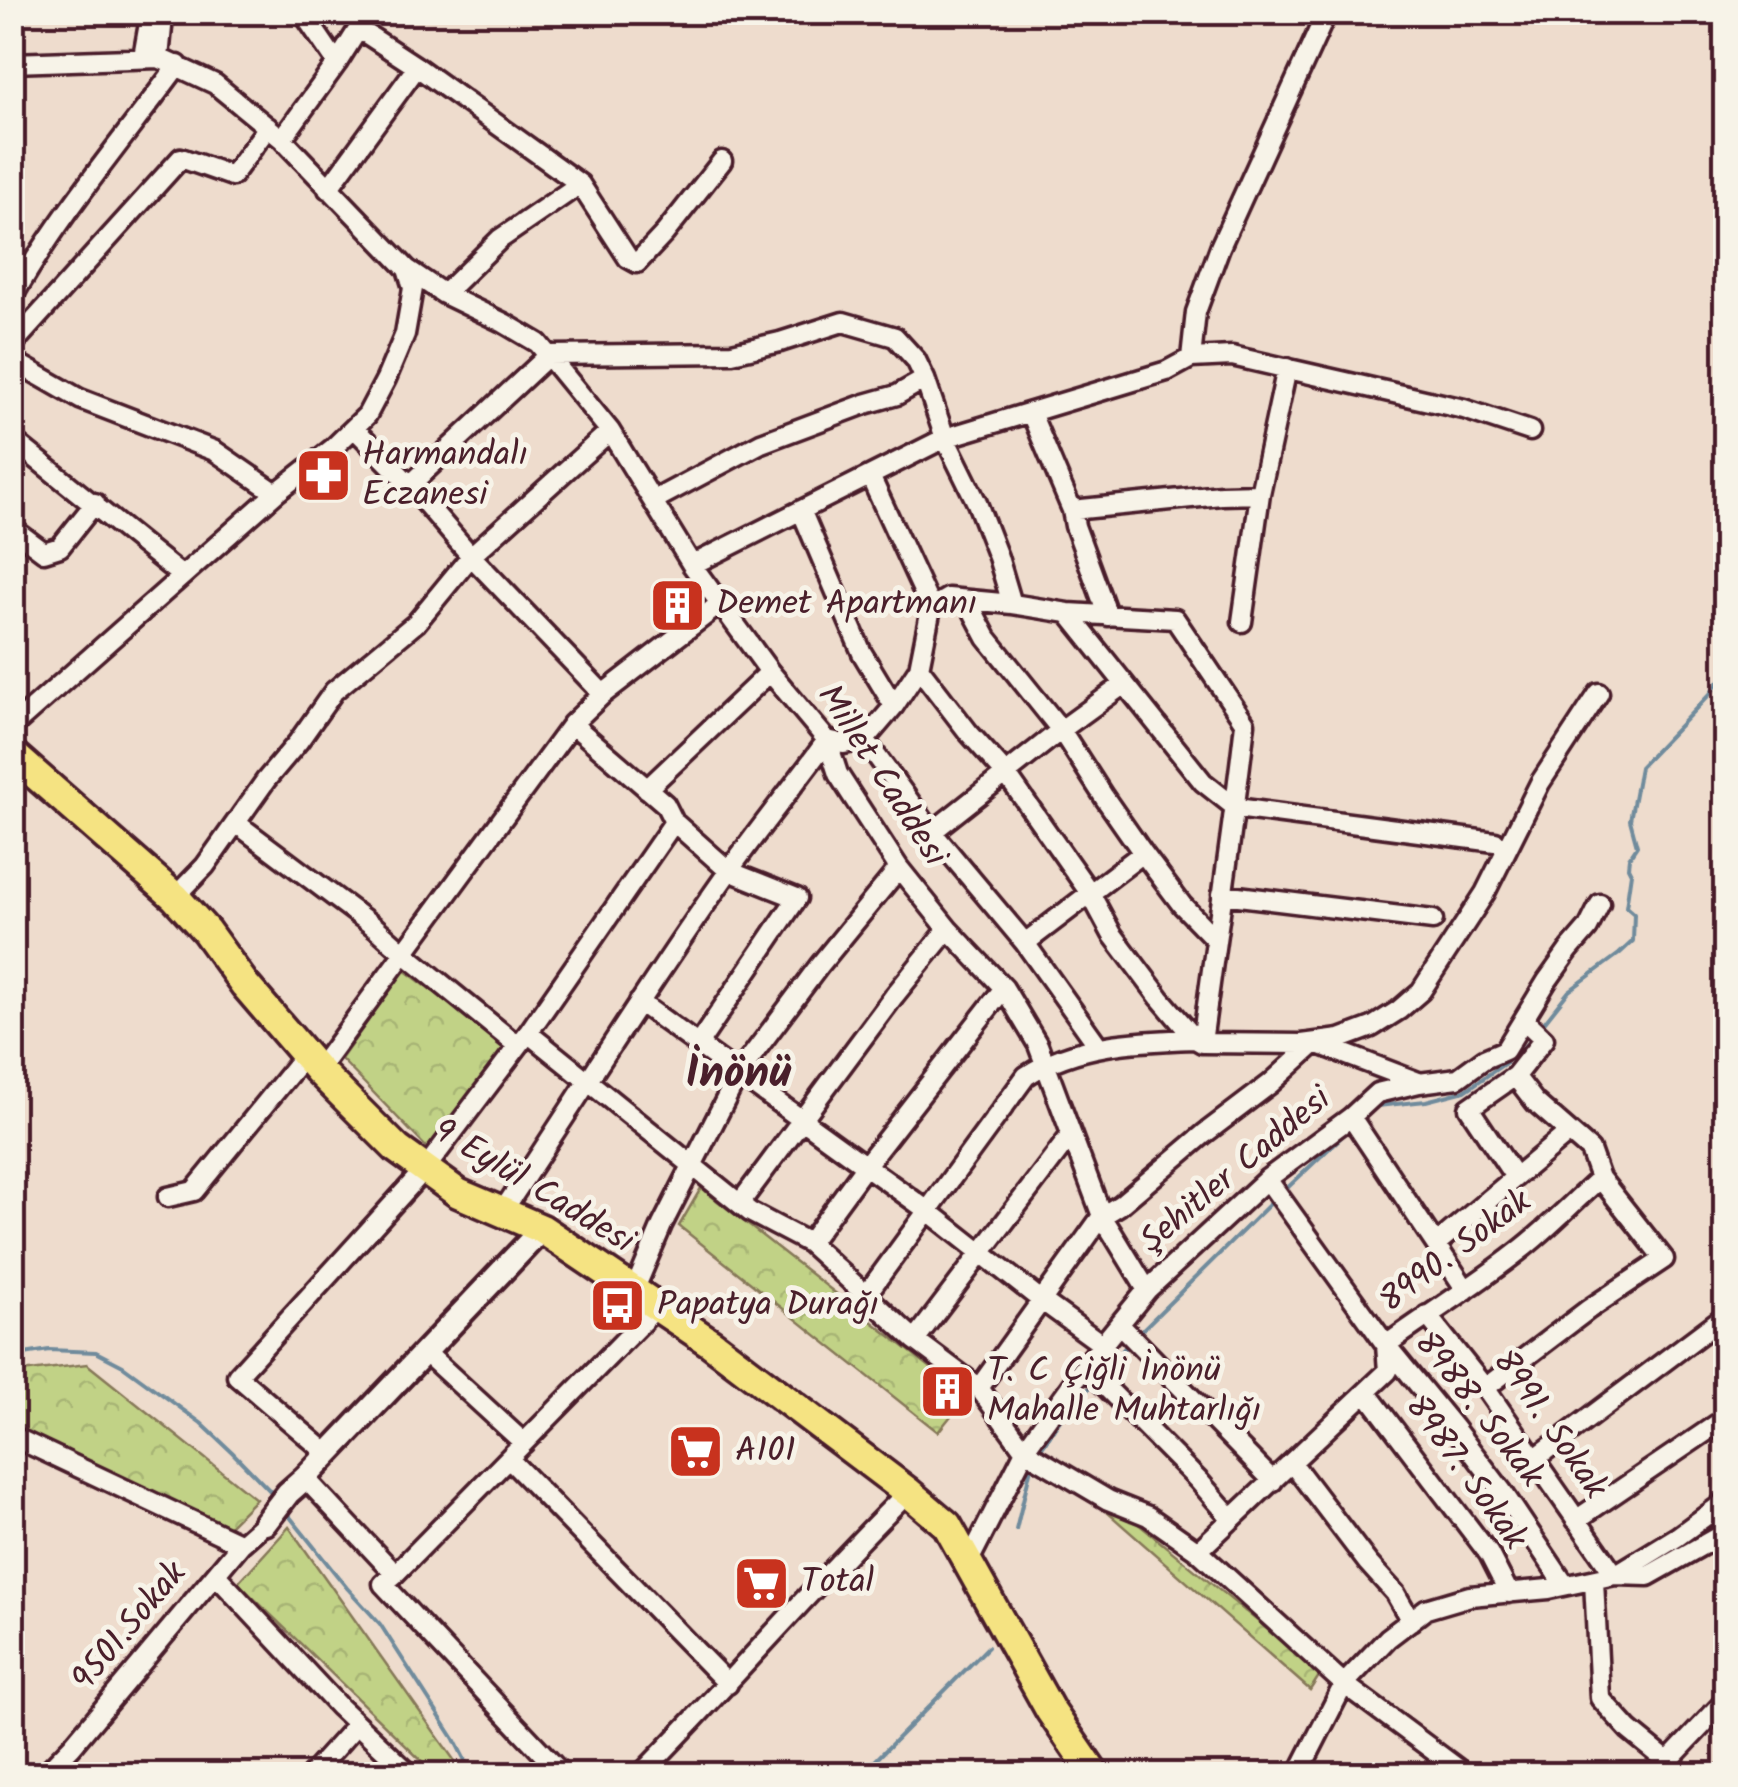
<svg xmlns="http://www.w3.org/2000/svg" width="1738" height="1787" viewBox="0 0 1738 1787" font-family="Kalam,sans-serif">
	<defs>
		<pattern id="park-crowns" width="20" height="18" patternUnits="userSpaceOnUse" patternTransform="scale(2.5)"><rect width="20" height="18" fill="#c1d286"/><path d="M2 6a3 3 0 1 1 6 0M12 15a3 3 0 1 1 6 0" fill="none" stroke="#a7b474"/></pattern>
	</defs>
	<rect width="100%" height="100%" fill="#eedccd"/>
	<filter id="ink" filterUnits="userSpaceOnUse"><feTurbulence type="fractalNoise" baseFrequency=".01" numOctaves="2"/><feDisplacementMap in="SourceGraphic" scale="20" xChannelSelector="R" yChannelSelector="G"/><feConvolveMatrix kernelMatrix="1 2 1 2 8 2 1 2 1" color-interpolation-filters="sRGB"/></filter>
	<g filter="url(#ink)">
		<path fill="url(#park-crowns)" stroke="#867858" stroke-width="2.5" d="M404,970L506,1045L429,1150L341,1059Z
			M701,1188L967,1396L938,1432L679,1226Z
			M87,1364L256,1499L228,1527L13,1428V1373Z
			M1120,1509L1321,1673L1310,1690L1107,1512Z
			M289,1527L464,1774H435L238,1583Z"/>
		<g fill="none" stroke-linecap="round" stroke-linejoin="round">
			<path stroke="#6f8b9c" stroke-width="4" d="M1539,1029L1569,991L1619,954L1633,941L1634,914L1626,907L1631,873L1628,867L1629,858L1637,846L1630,820L1640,767L1710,694L1726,672
				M1360,1121L1377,1106L1426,1101L1465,1091L1518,1054L1533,1036
				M1283,1192L1352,1127
				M1136,1336L1275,1199
				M12,1356L49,1350L96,1352L123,1366L201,1423L232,1452L275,1496
				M1104,1374L1129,1342
				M1040,1450L1063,1416L1093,1384
				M286,1512L347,1588L380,1624L454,1739L472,1774
				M1016,1530L1032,1463
				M862,1774L988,1647"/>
			<defs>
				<path id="street" d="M305,12V16L337,63
					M359,29L417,67L580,184L628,258L637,263L665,233L722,161
					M143,57L151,12
					M159,58L163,17L168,12
					M12,63L159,58L215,84L282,139L407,269L413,288L405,334L386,379L367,415L333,448L276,493L12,727
					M282,139L337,63L369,12
					M328,189L417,67
					M407,269L444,294L504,323L538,343L610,431L692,565L770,672L827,740L838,774L899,868L948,929L1004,988L1038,1045L1102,1216L1147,1290
					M444,294L500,239L580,184
					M12,298C59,215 122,141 178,65
					M12,345L181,158L232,176L268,127
					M1191,358L1196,312L1220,247L1327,12
					M12,360L80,399L215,451L276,493
					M1031,413L1072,510L1075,526L1108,616
					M354,428L410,485L471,556L603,694
					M12,439L182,576
					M870,476L931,608
					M410,485L549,355L732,353L780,342L843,322L895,337L916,360L925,379L945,438L977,503L998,557L1012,604
					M654,500L761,443L865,404L897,395L925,379
					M801,510L862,653L894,706
					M1072,510L1221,495L1260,494
					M12,528L44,552L60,547L95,503
					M692,565L945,438L1167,371L1191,358L1232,356L1464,409L1530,431
					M967,600L987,638L1061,730L1104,797L1143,853L1182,905L1215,939
					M1068,613L1203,782L1236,808L1495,842
					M1242,622L1260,494L1287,368
					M919,668L969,733L1007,775L1090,893L1112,934L1160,998L1195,1039
					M572,724L665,804L674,822L729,871L797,898L699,1043
					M865,740L932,832L1025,943L1099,1047
					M647,789L770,672
					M236,823L376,928L404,953L518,1046
					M932,832L1061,730L1123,685
					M1222,894L1433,920
					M175,897L205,866L266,780L298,742L334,691L416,623L471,556L610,431
					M1025,943L1143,853
					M639,1002L928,1211L1041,1300L1103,1345
					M528,1033L750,1212L809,1243L915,1340L979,1388L1025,1451L1108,1500L1148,1516L1198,1551L1344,1684L1465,1774
					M1316,1043L1418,1082
					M318,1070L572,724L603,694L721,603
					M1351,1117L1466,1290
					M1515,1177L1469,1108L1515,1076L1544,1039L1524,1020
					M1267,1179L1386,1345L1454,1428L1502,1491L1565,1585
					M168,1197L194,1191L305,1055
					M740,1203L894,996L948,929
					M502,1212C577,1100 648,985 726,875C758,829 794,786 827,740L844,744L865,740L894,706L919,668L931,608L948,598L1012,604L1068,613L1175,619L1245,723C1233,830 1216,936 1202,1043L1302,1044L1340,1039L1372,1027L1399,1010L1421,991L1485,893L1540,783L1599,693
					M809,1243L866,1165L1004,988
					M1436,1244L1568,1133
					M634,1291L662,1225L739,1073L819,966L899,868
					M866,1295L1026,1076C1076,1043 1137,1041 1195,1039L1202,1043
					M1427,1315L1485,1388L1615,1575
					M1120,1325L1273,1481
					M915,1340L1070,1136
					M425,1352L524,1443
					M1085,1366L1199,1481L1232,1519
					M979,1388L1102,1216L1120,1205L1204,1134L1270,1084L1315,1043
					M1485,1388L1589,1309L1664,1259L1600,1178L1590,1150L1535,1102L1515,1076
					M1366,1392L1489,1554L1509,1593
					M12,1436L241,1544
					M328,1454L237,1376L425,1169L528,1033L674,822
					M509,1459L728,1684
					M1533,1460L1726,1315
					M1292,1463L1368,1563L1395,1593L1411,1621
					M305,1478L395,1574L657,1307
					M1576,1520L1726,1418
					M1198,1551L1388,1371L1386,1345C1430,1313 1476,1285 1519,1251C1548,1229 1573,1202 1600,1178
					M969,1561L1028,1445L1085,1366L1147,1290L1267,1179L1351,1117L1377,1093L1419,1083L1458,1078L1484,1059L1505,1050L1547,981L1569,950L1588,928L1600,904
					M395,1574L383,1584L562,1774
					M216,1575L339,1707L410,1774
					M1615,1575L1648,1576L1726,1532
					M1594,1581L1600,1698L1629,1730L1683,1774
					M45,1774L72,1746L241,1544L265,1523
					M312,1774L357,1724
					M641,1774C732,1682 815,1583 908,1492
					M1298,1774L1344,1684L1388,1638L1426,1609L1470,1596L1549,1589L1615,1575L1677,1537L1726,1501
					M1656,1774L1726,1700
					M1723,1774L1726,1772"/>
				<path id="secondary" d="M265,1523L288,1493L305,1478L542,1229"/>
				<path id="primary" d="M12,754L175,897L206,931L245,985L318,1070L397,1149L458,1193L542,1229L711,1343L908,1492L947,1525L1050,1710L1094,1774"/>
			</defs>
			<use href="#street" stroke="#4a1f2b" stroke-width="25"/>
			<use href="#secondary" stroke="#4a1f2b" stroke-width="30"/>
			<use href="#primary" stroke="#4a1f2b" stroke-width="35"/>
			<use href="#street" stroke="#f7f3e8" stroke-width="18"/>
			<use href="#secondary" stroke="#f7f3e8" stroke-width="22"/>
			<use href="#primary" stroke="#f5e382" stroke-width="28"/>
		</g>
	</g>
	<defs>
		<symbol id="pharmacy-square" viewBox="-11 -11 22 22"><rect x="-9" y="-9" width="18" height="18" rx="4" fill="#c8321e" stroke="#f7f3e8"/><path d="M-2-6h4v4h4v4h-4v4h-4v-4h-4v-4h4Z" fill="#fff"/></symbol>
		<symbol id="building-square" viewBox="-11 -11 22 22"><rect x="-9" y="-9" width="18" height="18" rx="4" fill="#c8321e" stroke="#f7f3e8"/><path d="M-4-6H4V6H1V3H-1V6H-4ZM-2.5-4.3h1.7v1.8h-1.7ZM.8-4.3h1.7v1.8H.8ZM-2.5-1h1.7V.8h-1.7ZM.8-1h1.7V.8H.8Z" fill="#fff"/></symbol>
		<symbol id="bus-square" viewBox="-11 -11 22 22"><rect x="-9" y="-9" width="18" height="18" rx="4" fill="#c8321e" stroke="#f7f3e8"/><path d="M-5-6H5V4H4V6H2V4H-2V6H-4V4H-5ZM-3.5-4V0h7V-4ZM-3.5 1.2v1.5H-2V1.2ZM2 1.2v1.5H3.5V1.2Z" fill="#fff"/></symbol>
		<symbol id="supermarket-square" viewBox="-11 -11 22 22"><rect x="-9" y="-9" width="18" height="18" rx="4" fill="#c8321e" stroke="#f7f3e8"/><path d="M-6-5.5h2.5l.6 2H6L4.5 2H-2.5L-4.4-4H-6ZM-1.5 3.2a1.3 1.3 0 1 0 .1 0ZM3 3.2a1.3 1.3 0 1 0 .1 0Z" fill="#fff"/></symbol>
	</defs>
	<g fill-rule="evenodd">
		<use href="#pharmacy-square" x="292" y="444" width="63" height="63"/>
		<use href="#building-square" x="646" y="574" width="63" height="63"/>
		<use href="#bus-square" x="586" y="1274" width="63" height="63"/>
		<use href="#building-square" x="916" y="1360" width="63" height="63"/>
		<use href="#supermarket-square" x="664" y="1420" width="63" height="63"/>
		<use href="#supermarket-square" x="730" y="1552" width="63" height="63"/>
	</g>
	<g text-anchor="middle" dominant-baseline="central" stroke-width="10" stroke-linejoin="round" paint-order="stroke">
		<g font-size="35" fill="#4a1f2b" stroke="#f7f3e8" text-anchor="start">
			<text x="362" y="456">Harmandalı<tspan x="362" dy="40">Eczanesi</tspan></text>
			<text x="716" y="605">Demet Apartmanı</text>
			<text x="657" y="1306">Papatya Durağı</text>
			<text x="987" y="1372">T. C Çiğli İnönü<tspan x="987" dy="40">Mahalle Muhtarlığı</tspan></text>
			<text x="735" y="1452">A101</text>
			<text x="801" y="1583">Total</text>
		</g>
		<g font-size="35" fill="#4a1f2b" stroke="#f7f3e8">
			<text transform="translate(881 776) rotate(57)">Millet Caddesi</text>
			<text transform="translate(1236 1171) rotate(-40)">Şehitler Caddesi</text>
			<text transform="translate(533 1187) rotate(31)">9 Eylül Caddesi</text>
			<text transform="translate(1456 1252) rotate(-37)">8990. Sokak</text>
			<text transform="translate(1478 1410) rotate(52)">8988. Sokak</text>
			<text transform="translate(1549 1425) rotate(55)">8991. Sokak</text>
			<text transform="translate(1465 1473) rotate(54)">8987. Sokak</text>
			<text transform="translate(130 1627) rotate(-50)">9501.Sokak</text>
		</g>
		<g font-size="45" font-weight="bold" fill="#4a1f2b" stroke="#f7f3e8">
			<text x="738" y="1075">İnönü</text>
		</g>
	</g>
	<rect width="1738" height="1787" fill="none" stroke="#f7f3e8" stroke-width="50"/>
	<rect x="25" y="25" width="1688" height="1737" fill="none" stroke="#4a1f2b" stroke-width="4" filter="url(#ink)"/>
</svg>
